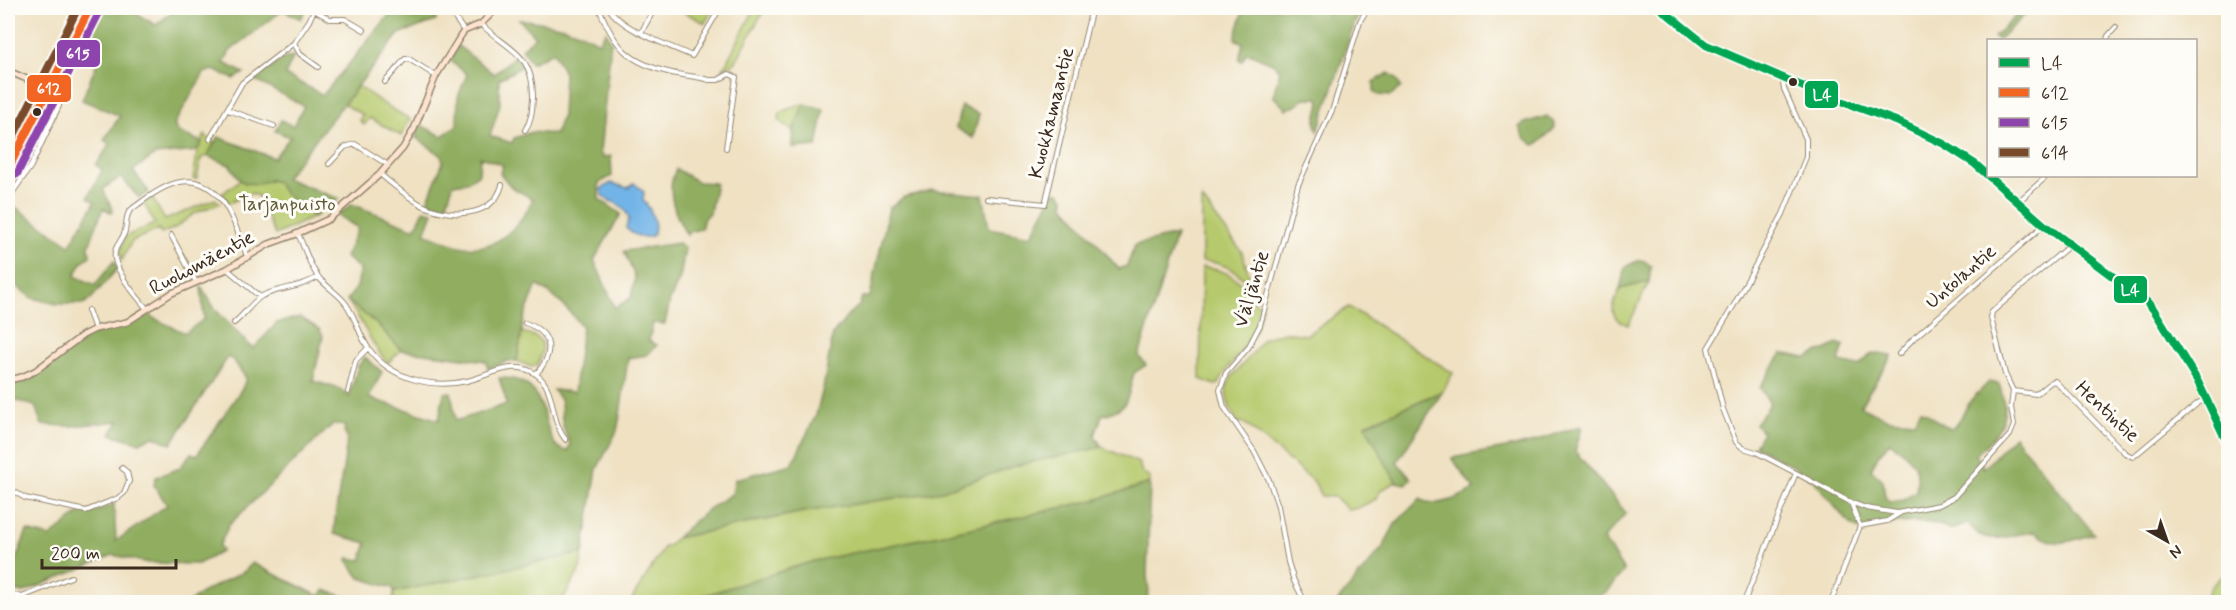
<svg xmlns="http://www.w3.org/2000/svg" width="2236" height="610" viewBox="0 0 2236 610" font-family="Mynerve,sans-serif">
	<rect width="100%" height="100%" fill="#fdfcf7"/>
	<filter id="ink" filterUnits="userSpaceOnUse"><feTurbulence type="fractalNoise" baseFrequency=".0167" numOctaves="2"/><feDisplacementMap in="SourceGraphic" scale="12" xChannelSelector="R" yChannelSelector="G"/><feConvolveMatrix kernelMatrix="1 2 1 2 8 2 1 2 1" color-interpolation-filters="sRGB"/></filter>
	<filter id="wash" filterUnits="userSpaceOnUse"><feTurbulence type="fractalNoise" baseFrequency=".008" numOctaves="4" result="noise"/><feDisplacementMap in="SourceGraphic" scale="24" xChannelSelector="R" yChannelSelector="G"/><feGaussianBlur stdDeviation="1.35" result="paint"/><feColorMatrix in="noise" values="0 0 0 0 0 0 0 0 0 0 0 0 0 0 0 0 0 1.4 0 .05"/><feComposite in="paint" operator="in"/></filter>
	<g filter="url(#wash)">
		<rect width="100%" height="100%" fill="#efe1c2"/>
		<path fill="#b6c96c" stroke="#787a45" stroke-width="1.5" d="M676,8H713L705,23Z
			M755,8H765L735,63L723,69Z
			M358,86L387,106L410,119L401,136L370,118L364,125L359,120L363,115L344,104Z
			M804,104L793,131L779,121L780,113L794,106Z
			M205,135L214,143L211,150L339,199L314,217L275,235L259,197L252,193L229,203L222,194L240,180L230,165L207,156L201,158L197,179H193L197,151Z
			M152,197L165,220L215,199L220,203L195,213L175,228L161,234L159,229L132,241L122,260L120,252L126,236L155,224L144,204Z
			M1202,199L1242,252L1254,292C1241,272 1227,263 1202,261Z
			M1202,267C1219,269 1236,274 1245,289C1251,299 1251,300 1262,306C1256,347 1232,353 1219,384L1215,385L1200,379Z
			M1649,282L1630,322L1628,325C1606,318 1613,304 1620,289Z
			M347,300L379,326L401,350L388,363C370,345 363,320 347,300Z
			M1349,307L1453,373L1443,391L1365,424L1396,482L1381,490L1376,499L1358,508L1349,510L1335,497L1321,496L1315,483L1247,425L1242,422L1239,424C1207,376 1243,376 1262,339L1284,332L1306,335Z
			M522,332C545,338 547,344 537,365L531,367L517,361Z
			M1102,447L1139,463L1142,472L1150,478V483L1095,500L954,532L814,561L683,602H630L665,546H668L676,538L803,512L942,491L1020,464Z
			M583,553L580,570L561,602H393L394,592Z
			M2228,570V602H2204L2210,588Z"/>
		<path fill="#90ad60" stroke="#666c3f" stroke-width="1.5" fill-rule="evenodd" d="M103,8H126L156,25L177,8H221L226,10L227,8H306L301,19L283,10L230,51L224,63L244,73L234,79L213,70L204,73L174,125L178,132L202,142L197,151L155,155L133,171L149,192L139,198L121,177L103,189L113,211L112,213L103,208L89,246L90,256L82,262L75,276L95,285L114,261L118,268L90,300L83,304H57L32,298L8,280V206L9,203L70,245L95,202L88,197L102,170L96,165L110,144L104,140L120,116L82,100L97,63L80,51L87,35Z
			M395,8L417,19L436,8V21L399,34L285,178L339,199L314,217L285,194L276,182L270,180L257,184L245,183L240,180L230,165L207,156L218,137L274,158L290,137L275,131L281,120L293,126L304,106L254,80L283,59L294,56L285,75L323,95Z
			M1244,8H1319L1327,14L1336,8H1364L1355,22L1318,131C1311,117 1323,110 1319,98H1305L1296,106L1286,109L1273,96L1280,71L1274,64L1247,52L1242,61L1239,60L1243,43L1235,39Z
			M2024,8H2032L1998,40L1994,37Z
			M519,19C553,24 568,25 599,42L606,31L611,41L600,152L603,158L611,156L612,176L599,183V199L621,214L594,260L615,308L631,298L635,277L624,251L678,243L685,248L680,278L670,300L665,324L653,323L649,341L657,345L647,355L628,358L620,415L617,431L597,469L583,553L394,592L393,588L360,578L347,560L348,558L361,560L367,543L334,534C335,501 345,470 347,437L344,432L345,426L333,424L229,525L219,546L222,550L221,552L198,564L148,563L113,555L25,592H8V580L27,531L50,537L82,511L92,513L114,504L116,541L167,505L154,485L156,477L180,468L191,453L197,455L243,387L246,378L234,361L228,357L171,444L153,436L140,443L111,434L119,421L73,426L42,425L35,406L8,398V385L23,381L42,370L90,335L127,324L148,311L153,318L185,333L204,319L201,286L215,309L253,349L277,323L300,317L319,329L323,336L313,381L340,389L349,397L358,366L365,357L382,372L369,398L439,420L444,393L451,392L456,421L507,404L499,378C559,375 535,449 568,451L570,444C561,426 562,420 561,401L553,390L574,392L582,327C569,309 556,296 537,285L524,318L517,361H507L488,369L486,361L401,350L379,326L347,300L357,287L360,269L345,257L358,228L337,215L352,204L415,229L424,210L433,212L425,233C437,238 452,245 465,247C498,251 520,226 533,199L511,187L500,173L503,165L480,157L479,174L467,182L453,184L446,207L427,202L443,162L441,155L415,137L421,125L442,136L457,125L458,97L467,74L450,61L458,46L494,74L516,55L523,66L499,79L500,104L490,136L512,143L514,138L532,132L555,134L562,116L564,73L553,52L531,63L522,49L535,37Z
			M1389,73L1396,78L1401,87L1390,96L1379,95L1374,92V82Z
			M804,104L824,109L817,146L793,148V131Z
			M961,106L979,114L973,138L956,128Z
			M1547,116L1555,124L1552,131L1537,144L1534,145L1524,137L1519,127C1527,119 1537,121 1547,116Z
			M676,169L698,182L716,183L710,212L704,218L701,229L689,232L687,235C675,216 665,190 676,169Z
			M932,190L983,195L989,228L1031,236L1054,192H1060L1064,198V205L1119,269L1127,266L1135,245L1176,235L1139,356L1146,365L1134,373C1126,400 1131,408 1102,415L1095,436L1102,447L1018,465L942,491L803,512L676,538L708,509L732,494L735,479L792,464L816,415L823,389L833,334L851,312L859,306L862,297H870L889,208L904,197Z
			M1643,260L1651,266L1649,282L1620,289L1625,267L1637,261Z
			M1838,344L1844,345L1839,362L1859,366L1872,353L1892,356L1860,406L1888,419L1915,421L1921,409L1945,426L1951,428L1957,424L1971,400L1989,382L1999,384C2012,420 2000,430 1976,455L1984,468L2014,436L2094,534C2067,541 2059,550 2034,532C2016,532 2000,543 1982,536C1977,534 1972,527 1968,524L1950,530C1936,519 1904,522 1886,524C1879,524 1871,530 1864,530C1848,530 1826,493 1815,482C1801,468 1773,456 1755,446L1763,432L1755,424L1770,404L1760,387L1782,353L1806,358ZM1890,442C1911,459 1921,461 1916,491L1904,500L1890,502L1885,497L1883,480L1871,469L1879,454Z
			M1443,391L1397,462L1412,479L1406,484L1396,482L1365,425Z
			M1580,426L1582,428L1575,451L1626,513L1603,539L1624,571L1606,592L1586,602H1337L1383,547L1395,524L1420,499C1436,509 1459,498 1474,489L1452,458L1527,444Z
			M1150,483L1147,576L1149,591L1146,602H683L814,561L954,532L1095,500Z
			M252,563L319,596L325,590L361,602H190L203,592L245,571Z"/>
		<path fill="#72b4e7" stroke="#566f82" stroke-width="1.5" d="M611,183L628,188L634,183L644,192L643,200C651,209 659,225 652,236C644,239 632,235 626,228L629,218C627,215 626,211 624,209C616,200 603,203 601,189Z"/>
	</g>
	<g filter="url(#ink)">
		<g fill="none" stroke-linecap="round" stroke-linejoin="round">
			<defs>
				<path id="street" d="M448,8L464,31
					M599,8C615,48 629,63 672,73C685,76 697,76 709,80H718L729,74L736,77L726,148
					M609,8C621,30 669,45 692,56L720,8
					M314,10L330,19H345L364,30
					M481,24C507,50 534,52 533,98C532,110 532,120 525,130
					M641,33L653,11
					M2107,40L2108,36L2116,27
					M294,43L300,54L318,67
					M385,82L405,59H409L436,76
					M228,110L274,126
					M210,139L242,83L294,43L309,21L315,8
					M329,164L345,147L355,144L388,165
					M380,174C393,185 407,197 422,205C448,218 493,219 502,185
					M986,198L1045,204L1092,8
					M8,199L31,166L59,106V94L50,89
					M2018,202L2047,176
					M298,234C304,246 311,270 320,279C328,288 339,294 346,304C356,318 359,335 369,349C391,379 432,389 467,381C489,376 515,358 537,375C557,390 549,420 566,440
					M171,235L196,282
					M227,269L259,296
					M147,309C136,295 119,277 115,259C113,248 120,243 124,234C127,227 125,219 129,212C132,208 136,206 140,203C165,184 194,168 220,198C232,212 240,239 247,256
					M88,310L95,329
					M234,323C242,317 256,298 262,296C280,287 299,289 318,277
					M525,323C553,332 555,354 536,374
					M1899,354L1913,339L2044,225
					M2013,391L2036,394L2051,382L2055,381L2125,453L2133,457L2198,403L2206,399
					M348,392L356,360L368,348
					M1796,473L1850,502L1866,508L1897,513L1939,505L1954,497L2010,435L2014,425L2011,407L2013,391L2005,374L1991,318L1992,312L2070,245
					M8,488L25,498L86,511L118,498L124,493L129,481L127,472L122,468
					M1860,526L1887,521L1900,513
					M8,594L22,597L71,577
					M1305,602L1294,581L1288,562L1278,506L1269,480L1254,451L1224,407L1220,390L1226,373L1248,348L1260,325L1298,185L1333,108L1360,21L1368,8
					M1744,602L1796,473L1756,452L1743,448L1736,442L1723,409L1708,348L1734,305L1783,214L1806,157V139L1784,89L1782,78
					M1831,602L1860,526L1851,503"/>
				<path id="secondary" d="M1660,8L1706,45L1818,93L1896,121L1944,144L1975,164L2044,225L2147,302L2154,310L2197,380L2228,444
					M8,71L50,89
					M8,380L22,377L35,371L83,335L95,329L127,322L172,293L227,269L269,244L294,235L329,219L380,174L403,148L414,129L436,76L460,37L464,31L481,24L497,8"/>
				<path id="highway" d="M8,169L90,8"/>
			</defs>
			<use href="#street" stroke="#958670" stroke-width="6"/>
			<use href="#secondary" stroke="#958670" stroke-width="8"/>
			<use href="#highway" stroke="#958670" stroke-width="8"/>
			<use href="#street" stroke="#fff" stroke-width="4"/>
			<use href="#secondary" stroke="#fde4d0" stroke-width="5"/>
			<use href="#highway" stroke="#f9bc8a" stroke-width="6"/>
			<defs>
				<path id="bus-1" d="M1660,8L1706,45L1818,93L1896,121L1944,144L1975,164L2044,225L2147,302L2154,310L2197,380L2228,444"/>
				<path id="bus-2" d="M8,169L90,8"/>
				<path id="bus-3" d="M17,174L99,13"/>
				<path id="bus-4" d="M8,147L78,8"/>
			</defs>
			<use href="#bus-1" stroke="#fdfcf7" stroke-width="12"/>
			<use href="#bus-2" stroke="#fdfcf7" stroke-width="12"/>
			<use href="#bus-3" stroke="#fdfcf7" stroke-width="12"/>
			<use href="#bus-4" stroke="#fdfcf7" stroke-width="12"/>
			<use href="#bus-1" stroke="#00a651" stroke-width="8"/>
			<use href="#bus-2" stroke="#f26522" stroke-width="8"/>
			<use href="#bus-3" stroke="#8e44ad" stroke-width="8"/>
			<use href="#bus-4" stroke="#7a4b2a" stroke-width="8"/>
		</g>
	</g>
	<g fill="#3b2a1e" stroke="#fdfcf7" stroke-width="2">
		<circle cx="1793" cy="82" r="5"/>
		<circle cx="37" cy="112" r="5"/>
	</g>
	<g text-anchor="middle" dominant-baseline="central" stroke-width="6" stroke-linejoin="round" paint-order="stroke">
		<g font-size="20" fill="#3b2a1e" stroke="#fdfcf7">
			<text transform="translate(1052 113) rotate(-76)">Kuokkamaantie</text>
			<text transform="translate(202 263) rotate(-28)">Ruohomäentie</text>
			<text transform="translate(1961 277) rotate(-41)">Untolantie</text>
			<text transform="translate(1252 289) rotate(-73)">Väljäntie</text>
			<text transform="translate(2107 412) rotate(43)">Hentintie</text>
		</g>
		<g font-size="20" fill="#605a35" stroke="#fdfcf7">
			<text x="287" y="204">Tarjanpuisto</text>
		</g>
	</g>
	<g stroke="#fdfcf7" stroke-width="2">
		<rect x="56" y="39" width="45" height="29" rx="6" fill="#8e44ad"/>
		<rect x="26" y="74" width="46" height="29" rx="6" fill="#f26522"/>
		<rect x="1804" y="80" width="35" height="29" rx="6" fill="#00a651"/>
		<rect x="2113" y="275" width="35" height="29" rx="6" fill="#00a651"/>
	</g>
	<g font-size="16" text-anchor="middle" font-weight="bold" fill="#fff">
		<text x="78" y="59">615</text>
		<text x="49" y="94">612</text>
		<text x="1822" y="100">L4</text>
		<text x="2130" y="295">L4</text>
	</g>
	<rect width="2236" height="610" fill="none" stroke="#fdfcf7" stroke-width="30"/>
	<rect x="1987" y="39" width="210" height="138" fill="#fdfcf7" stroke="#afa8a0" stroke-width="1.5"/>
	<rect x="1999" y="58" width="30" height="9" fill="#00a651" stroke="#afa8a0" stroke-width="1.5"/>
	<text x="2041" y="69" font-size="18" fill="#3b2a1e">L4</text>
	<rect x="1999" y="88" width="30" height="9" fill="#f26522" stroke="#afa8a0" stroke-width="1.5"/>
	<text x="2041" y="99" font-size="18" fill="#3b2a1e">612</text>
	<rect x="1999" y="118" width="30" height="9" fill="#8e44ad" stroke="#afa8a0" stroke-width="1.5"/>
	<text x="2041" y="129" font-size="18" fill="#3b2a1e">615</text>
	<rect x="1999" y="148" width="30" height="9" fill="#7a4b2a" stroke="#afa8a0" stroke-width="1.5"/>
	<text x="2041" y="159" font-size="18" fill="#3b2a1e">614</text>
	<g transform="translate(2167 541) rotate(140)" stroke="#fdfcf7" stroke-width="4.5" paint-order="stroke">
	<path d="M0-4.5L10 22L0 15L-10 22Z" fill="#3b2a1e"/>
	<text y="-9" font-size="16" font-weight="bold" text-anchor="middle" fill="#3b2a1e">N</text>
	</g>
	<path d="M42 559v9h134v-9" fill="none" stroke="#3b2a1e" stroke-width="3"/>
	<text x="51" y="559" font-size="18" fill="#3b2a1e" stroke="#fdfcf7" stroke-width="4.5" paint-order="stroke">200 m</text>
</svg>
